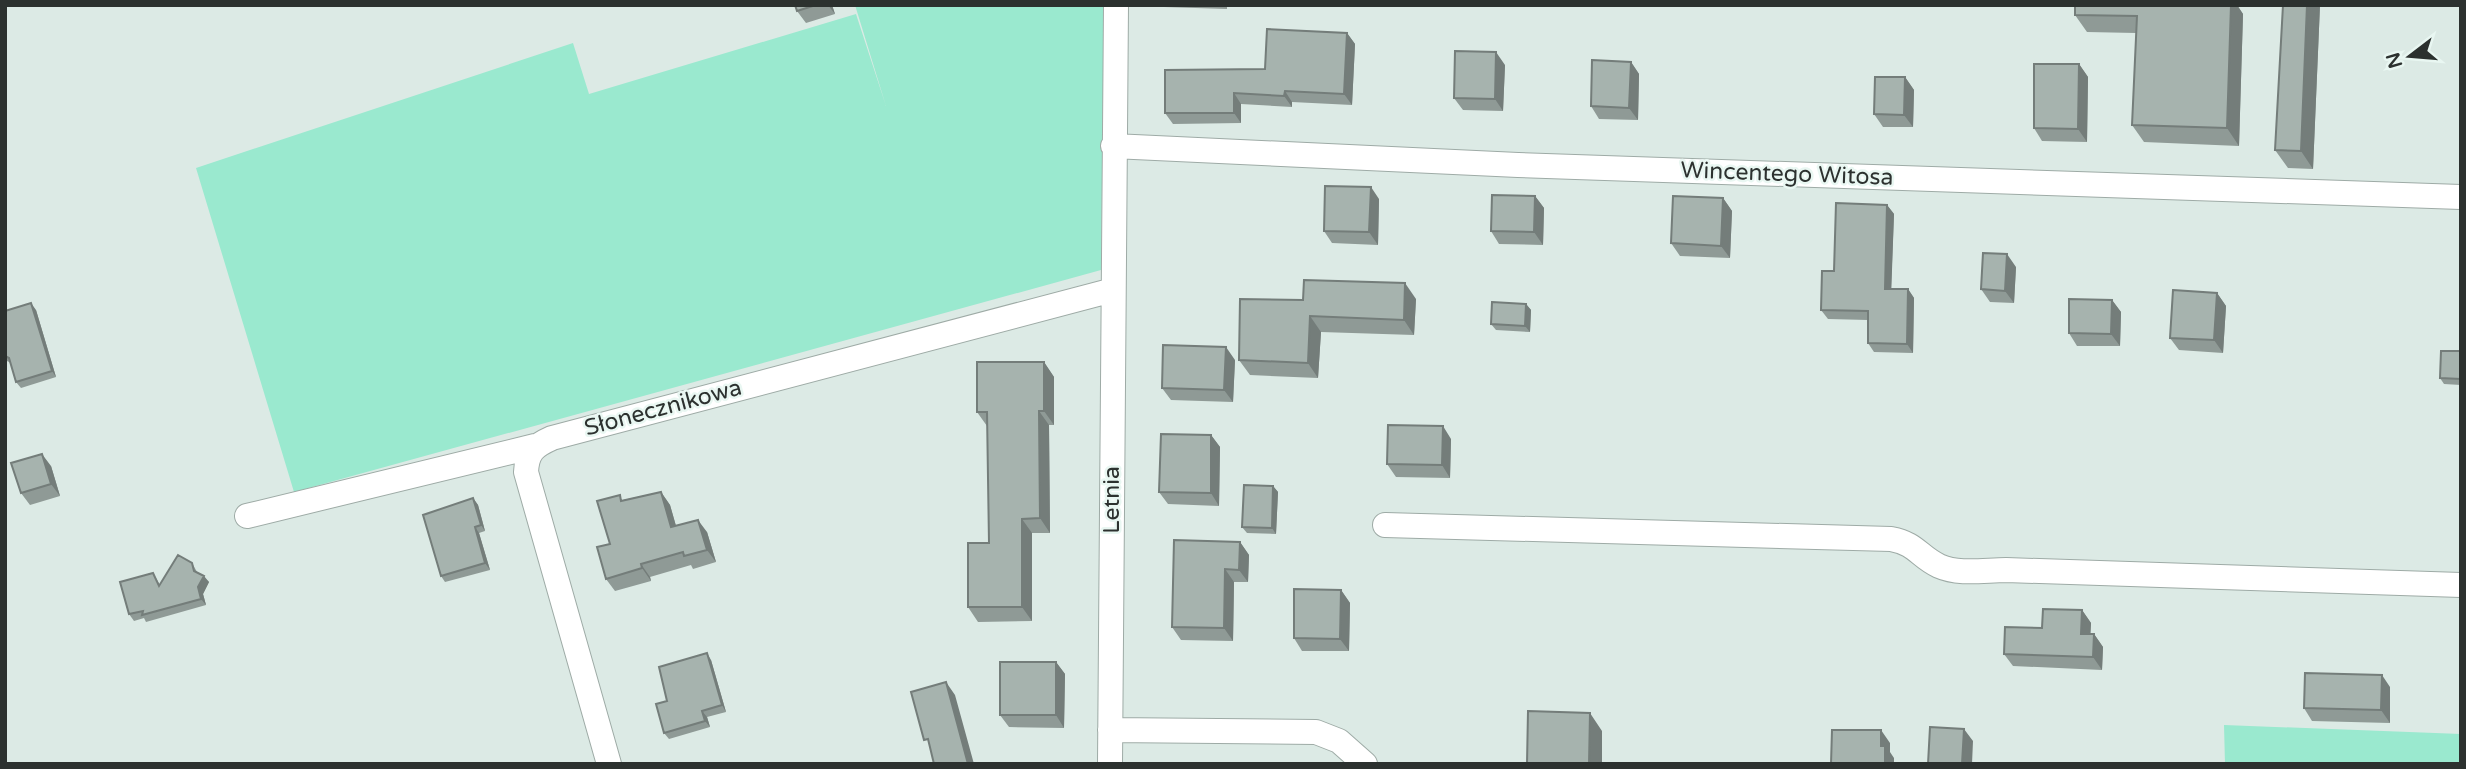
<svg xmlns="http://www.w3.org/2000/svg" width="2466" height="769" viewBox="0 0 2466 769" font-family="'Varela Round',sans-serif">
	<rect width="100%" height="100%" fill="#dceae5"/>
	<path fill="#9ae9cf" d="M855,5H1104L1101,270L294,492L196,168L573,43L589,94L856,14L886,106Z
		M2224,725L2461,734V764H2225Z"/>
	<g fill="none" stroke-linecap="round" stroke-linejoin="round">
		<defs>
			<path id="street" d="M1113,146L1518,165L2461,197
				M247,516L535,446
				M1385,525L1891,539C1917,544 1918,556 1939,566C1959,575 1985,570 2006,570L2461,585
				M1110,730L1316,732L1339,741L1365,764
				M609,764L526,472C527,452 534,446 552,438L1113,290
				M1110,764L1116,5"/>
		</defs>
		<use href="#street" stroke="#9eaba6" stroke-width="26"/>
		<use href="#street" stroke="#fff" stroke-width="24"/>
	</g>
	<path fill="#8f9a96" d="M795,5H832L835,14L806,23L797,11Z
		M1163,5H1227V9L1164,7Z
		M2075,5H2237L2243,14L2239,146L2144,142L2132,125L2136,33L2087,32L2075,15Z
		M2283,5H2320L2313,169L2288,168L2275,150Z
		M1347,33L1355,44L1352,105L1292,102V107L1241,104V123L1173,124L1165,113Z
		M1631,62L1639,74L1638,120L1599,119L1591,106Z
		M2079,64L2088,77L2087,142L2042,141L2034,128Z
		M1505,65L1503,111L1463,110L1454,98Z
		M1905,77L1914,90L1913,127H1883L1874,114Z
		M1535,196L1544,208L1543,245L1499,244L1491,231Z
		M1723,198L1732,211L1730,258L1680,256L1671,243Z
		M1379,199L1378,245L1332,243L1324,231Z
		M1887,205L1894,214L1891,289H1908L1914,298L1913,353L1874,352L1868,343V320L1828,319L1821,310L1834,271Z
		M2016,267L2014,303L1990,302L1981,289Z
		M2217,293L2226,306L2223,353L2179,350L2170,338Z
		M1416,299L1414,335L1321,332L1318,378L1250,375L1239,360L1303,300Z
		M2112,300L2121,312L2120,346H2077L2069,333Z
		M1526,304L1531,310L1530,332L1496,330L1491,324Z
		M36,310L56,377L21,388L16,382L11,363L5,360V311Z
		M2461,351V385L2444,384L2440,378Z
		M1235,360L1233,402L1171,400L1162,388Z
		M1044,362L1054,377V425H1049L1050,533H1032V621L978,622L968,607L989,543L987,426L977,412Z
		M1211,435L1220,447L1219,506L1168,504L1159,492Z
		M1451,439L1450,478L1396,477L1387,464Z
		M51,466L60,496L30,505L21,493Z
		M1273,486L1278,492L1276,534L1247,533L1242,527Z
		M661,492L670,505L676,526L707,532L716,562L693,569L691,565L650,577L651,581L615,591L606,579L610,544L623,500Z
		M473,498L478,505L485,531L479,533L490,570L445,582L441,576Z
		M1240,542L1249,555L1248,582H1234L1233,641L1181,640L1172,627Z
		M192,563L197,572L209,582L203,594L206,605L146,622L144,618L134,621L129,614L153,573L160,585Z
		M1341,590L1350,603L1349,651H1302L1294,638Z
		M2082,610L2091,623L2090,634H2094L2103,647L2102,670L2013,666L2004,654L2042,628Z
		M711,660L726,712L707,717L710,727L669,739L664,733L667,701Z
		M1056,662L1065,674L1064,728L1009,727L1000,715Z
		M2390,687V723L2312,721L2304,708Z"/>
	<path fill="#747d7a" d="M828,5H832L835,14Z
		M2231,5H2237L2243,14L2239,146L2227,128Z
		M2307,5H2320L2313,169L2301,151Z
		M1347,33L1355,44L1352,105L1344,94Z
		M1496,52L1505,65L1503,111L1495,99Z
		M1631,62L1639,74L1638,120L1629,108Z
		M2079,64L2088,77L2087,142L2078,129Z
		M1905,77L1914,90L1913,127L1904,115Z
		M1285,91L1292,102V107L1284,96Z
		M1234,93L1241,104V123L1234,113Z
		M1371,187L1379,199L1378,245L1369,232Z
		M1535,196L1544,208L1543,245L1534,232Z
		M1723,198L1732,211L1730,258L1721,246Z
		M1887,205L1894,214L1891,298L1885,289Z
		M2007,254L2016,267L2014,303L2005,291Z
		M1405,283L1416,299L1414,335L1404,320Z
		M1908,289L1914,298L1913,353L1907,344Z
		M2217,293L2226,306L2223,353L2214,340Z
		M2112,300L2121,312L2120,346L2111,334Z
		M31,303L36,310L56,377L52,371Z
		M1526,304L1531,310L1530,332L1525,326Z
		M1310,316L1321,332L1318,378L1308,363Z
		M1226,347L1235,360L1233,402L1224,390Z
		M1044,362L1054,377V425L1044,411Z
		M1039,411L1049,425L1050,533L1040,518Z
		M1443,426L1451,439L1450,478L1442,465Z
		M1211,435L1220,447L1219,506L1211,493Z
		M42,454L51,466L60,496L51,484Z
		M1273,486L1278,492L1276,534L1272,528Z
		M661,492L670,505L680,540L671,527Z
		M473,498L478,505L485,531L481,525Z
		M1022,519L1032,533V621L1022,607Z
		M698,520L707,532L716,562L707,550Z
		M475,527L479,533L490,570L485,563Z
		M1240,542L1249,555L1248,582L1239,570Z
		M641,564L650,577L651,581L642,568Z
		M1225,569L1234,582L1233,641L1224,628Z
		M204,576L209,582L203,594L206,605L201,599L198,587Z
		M1341,590L1350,603L1349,651L1340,639Z
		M2082,610L2091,623L2090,646L2081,634Z
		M2094,634L2103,647L2102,670L2093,657Z
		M707,653L711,660L726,712L722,705Z
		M1056,662L1065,674L1064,728L1056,715Z
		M2382,675L2390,687V723L2381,710Z
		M946,682L955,695L974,764H968Z
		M702,711L707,717L710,727L705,721Z
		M1590,713L1602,731V764H1589Z
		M1964,729L1973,741L1972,764H1962Z
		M1881,730L1890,743V752L1894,758V764H1885L1881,746Z"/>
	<path fill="#a6b3ae" stroke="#747d7a" stroke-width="2" d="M795,5H816L797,11Z
		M2075,5H2231L2227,128L2132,125L2137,16L2075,15Z
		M2283,5H2307L2301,151L2275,150Z
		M1267,29L1347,33L1344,94L1285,91L1284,96L1234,93V113H1165V70L1265,69Z
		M1455,51L1496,52L1495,99L1454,98Z
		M1592,60L1631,62L1629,108L1591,106Z
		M2034,64H2079L2078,129L2034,128Z
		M1875,77H1905L1904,115L1874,114Z
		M1325,186L1371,187L1369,232L1324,231Z
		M1492,195L1535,196L1534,232L1491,231Z
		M1673,196L1723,198L1721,246L1671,243Z
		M1836,203L1887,205L1885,289H1908L1907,344L1868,343V311L1821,310L1822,271H1834Z
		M1983,253L2007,254L2005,291L1981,289Z
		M1304,280L1405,283L1404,320L1310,316L1308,363L1239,360L1240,299L1303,300Z
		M2173,290L2217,293L2214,340L2170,338Z
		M2069,299L2112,300L2111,334L2069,333Z
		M1492,302L1526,304L1525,326L1491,324Z
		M31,303L52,371L16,382L9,358L5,356V311Z
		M1163,345L1226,347L1224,390L1162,388Z
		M2441,351H2461V379L2440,378Z
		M977,362H1044V411H1039L1040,518L1022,519V607H968V543H989L987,412H977Z
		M1388,425L1443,426L1442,465L1387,464Z
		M1161,434L1211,435V493L1159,492Z
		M42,454L51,484L21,493L11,463Z
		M1244,485L1273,486L1272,528L1242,527Z
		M661,492L671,527L698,520L707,550L684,556L683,552L641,564L642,568L606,579L597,547L610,544L597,501L620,495L621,501Z
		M473,498L481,525L475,527L485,563L441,576L423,515Z
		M1174,540L1240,542L1239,570L1225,569L1224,628L1172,627Z
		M178,555L192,563L194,571L204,576L198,587L201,599L142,615L143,611L129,614L120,582L153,573L159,586Z
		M1294,589L1341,590L1340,639L1294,638Z
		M2043,609L2082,610L2081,634H2094L2093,657L2004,654L2005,627L2042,628Z
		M707,653L722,705L702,711L705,721L664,733L656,704L667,701L659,667Z
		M1000,662H1056V715H1000Z
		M2305,673L2382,675L2381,710L2304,708Z
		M946,682L968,764H934L928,739L924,740L911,692Z
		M1528,711L1590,713L1589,764H1527Z
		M1930,727L1964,729L1962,764H1928Z
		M1832,730H1881V746H1885V764H1831Z"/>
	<g text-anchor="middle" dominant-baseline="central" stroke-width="5" stroke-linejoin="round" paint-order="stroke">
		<g font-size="23" fill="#2c312f" stroke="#e9f7f2">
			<text transform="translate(1787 174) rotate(2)">Wincentego Witosa</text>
			<text transform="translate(663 408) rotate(-15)">Słonecznikowa</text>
			<text transform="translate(1112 500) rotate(-90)">Letnia</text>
		</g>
	</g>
	<rect width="2466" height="769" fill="none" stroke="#2c312f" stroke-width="14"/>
	<g transform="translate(2410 56) rotate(254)" stroke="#e9f7f2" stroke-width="5" paint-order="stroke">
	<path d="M0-5L12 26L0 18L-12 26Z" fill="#2c312f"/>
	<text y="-10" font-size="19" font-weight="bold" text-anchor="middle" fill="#2c312f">N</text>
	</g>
</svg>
